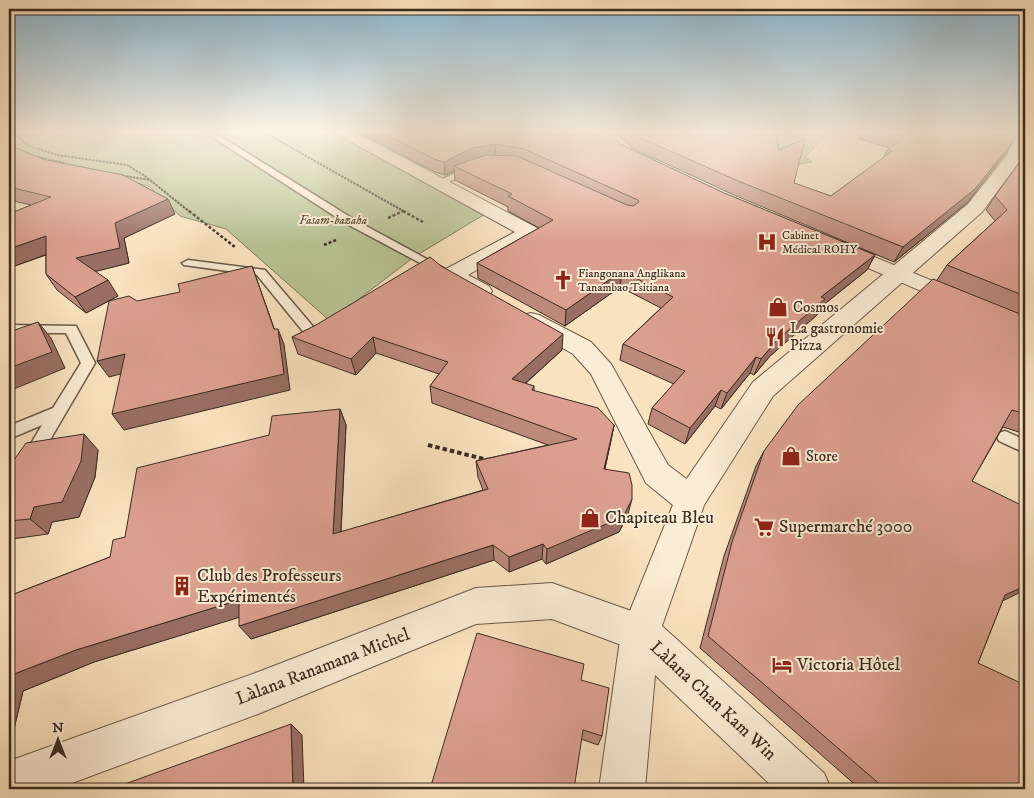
<svg xmlns="http://www.w3.org/2000/svg" width="1034" height="798" viewBox="0 0 1034 798" font-family="'IM FELL DW Pica',serif">
	<rect width="100%" height="100%" fill="#f9e2bf"/>
	<filter id="stains"><feTurbulence type="fractalNoise" baseFrequency=".004" numOctaves="4"/><feColorMatrix values="0 0 0 0 .2 0 0 0 0 .09 0 0 0 0 .02 0 0 0 .5 -.17"/></filter>
	<radialGradient id="worn" r=".72"><stop offset=".6" stop-color="#630" stop-opacity="0"/><stop offset="1" stop-color="#630" stop-opacity=".3"/></radialGradient>
	<path fill="#b8c496" stroke="#79785c" d="M9,131H334L485,214L414,257L330,321L226,229L180,216L149,186L9,153Z
		M778,131H830L805,157L812,162L798,164L699,133L779,139Z"/>
	<g fill="none" stroke-linecap="round" stroke-linejoin="round">
		<defs>
			<path id="service" d="M203,131H212L355,220L447,270L441,274L437,272L347,224Z
				M474,164L477,165V169L440,186L432,184Z
				M188,260L265,270L316,330L323,328L330,332L320,340H310L257,275L184,265L182,263Z
				M9,325L76,326L95,363L37,462L31,464L25,462L23,457L42,425L9,439V426L53,408L81,363L66,333H9Z
				M1005,431L1025,440V453L999,441L997,437L999,433Z"/>
			<path id="minor" d="M335,131H353L537,228L540,232L537,236L468,275L489,286L492,291L489,296C474,299 450,287 441,275L444,270L515,232L337,134Z
				M838,242L1025,319V336L831,252L828,248L831,244Z
				M531,313L539,315L591,342L611,364L668,465L701,490L706,500L701,510L690,514L679,510L646,483L591,374L573,354L523,325L519,320L523,315Z
				M552,583L654,619L659,633L654,647L640,652L552,619L476,624L258,714L56,789H9V761L258,672L476,588Z"/>
			<path id="tertiary" d="M1013,131H1025L1024,155L982,212L773,396L704,505L662,626L824,773L831,789H775L655,675L645,789H599L621,633L679,490L753,382L968,204L1008,154Z"/>
		</defs>
		<use href="#service" stroke="#6a5a48" stroke-width="3"/>
		<use href="#minor" stroke="#6a5a48" stroke-width="2"/>
		<use href="#tertiary" stroke="#6a5a48" stroke-width="2"/>
		<path stroke="#3a2c21" stroke-width="2" stroke-dasharray="2.5 1" stroke-linecap="butt" d="M12,131L29,146L57,155L127,165L145,176L190,212
			M262,131L405,212
			M38,157L64,163
			M119,175L150,180"/>
		<path stroke="#3a2c21" stroke-width="2.5" stroke-dasharray="3 2" stroke-linecap="butt" d="M189,211L235,247
			M403,211L423,222
			M388,218L403,211
			M324,245L336,240"/>
		<path stroke="#3a2c21" stroke-width="4" stroke-dasharray="4.5 3" stroke-linecap="butt" d="M428,445L488,460"/>
		<use href="#service" fill="#fbecd5" fill-rule="evenodd"/>
		<use href="#minor" fill="#fbecd5" fill-rule="evenodd"/>
		<use href="#tertiary" fill="#fbecd5" fill-rule="evenodd"/>
	</g>
	<path fill="#bc897b" stroke="#3a2c21" d="M357,131H608L620,144L724,193L875,255L867,270L822,306L817,315L770,356L754,375L750,373L721,409L715,406L685,444L648,424L652,408L674,384L620,360L623,344L661,308L620,287L565,326L478,278L477,263L539,228L508,211V207L455,180L454,171L445,175L435,172Z
		M614,131H775L779,150L794,183L831,196L883,158L887,150L889,148L860,139L858,131H1016L1006,153L967,203L894,262L734,195L632,148Z
		M9,145L175,214L124,238L129,263L95,271L118,296L86,313L57,290L46,274V255L9,268V214L31,205L9,200Z
		M1025,155V434L1003,427L972,481L1003,600L978,663L1025,789H860L700,648L724,556L756,466L764,451L937,280L947,265L995,221L986,210L995,196Z
		M441,266L562,350L525,384L534,386V391L614,425L605,469L628,514L619,532L546,564L542,559L509,572L494,560L251,639L239,617L94,662L23,691L13,733L9,734V596L110,557L125,537L269,435L340,409L346,425L341,532L483,490L478,477L476,461L548,445L432,403L430,386L439,374L376,353L356,375L298,354L292,337Z
		M98,450L95,477L79,517L52,522L48,534L12,539L9,537V467Z
		M581,680L602,736L598,745L581,739Z"/>
	<path fill="#996f64" stroke="#3a2c21" d="M1014,140L1006,153L967,203L894,262L903,247Z
		M495,144L496,157L454,166V171L445,175L444,162L472,148Z
		M168,199L175,214L124,238L129,263L86,274L76,258L115,223Z
		M46,236L56,251L9,268V249Z
		M875,255L867,270L822,306L817,315L770,356L754,375L761,359L777,340L821,297Z
		M252,266L280,345L278,329L284,344L290,390L124,430L112,414L274,329Z
		M622,271L620,287L565,326L566,310Z
		M108,280L118,296L86,313L75,297Z
		M38,322L51,338L65,368L9,391V368Z
		M563,334L562,350L512,395V379Z
		M373,337L376,353L356,375L351,359Z
		M125,354L136,370L109,377L97,361Z
		M756,357L750,373L721,409L727,393Z
		M721,390L715,406L685,444L690,428Z
		M340,409L346,425L340,549L333,534Z
		M614,425L611,441L601,485L604,469Z
		M84,434L98,450L95,477L79,517L52,522L48,534L30,519L34,507Z
		M632,499L628,514L619,532L546,564L547,549Z
		M543,544L542,559L509,572V557Z
		M493,545L494,560L251,639L239,626Z
		M1025,586V590L986,609L1005,595Z
		M239,600L250,614L94,662L23,691L13,733L9,734V676L76,650Z
		M291,724L302,735L304,789H293Z"/>
	<path fill="#db9f8f" stroke="#3a2c21" d="M379,131H608L620,144L724,193L875,255L821,297L825,299L777,340L761,359L756,357L727,393L721,390L690,428L652,408L685,371L623,344L673,297L622,271L566,310L477,263L553,220L508,196L512,194L454,166L486,155L517,156L627,205L633,206L639,202L638,200L524,149L495,144L472,148L444,162L434,159Z
		M629,131H682L691,136L689,131H775L779,150L805,139L794,183L831,196L892,151L887,150L904,138L882,131H1016L1014,140L975,189L903,247L738,181L634,135Z
		M9,145L42,159L123,175L168,199L115,223L120,248L76,258L108,280L75,297L46,274V236L9,249V214L51,197L9,187Z
		M1025,155V296L947,265L1007,210L995,196Z
		M430,257L441,266L563,334L512,379L534,386L532,390L598,408L614,425L604,469L629,473L632,485V499L623,517L547,549L543,544L509,557L493,545L239,626V600L76,650L9,676V596L110,557L113,540L125,537L137,468L269,435L272,416L340,409L333,534L488,489L476,461L577,439L430,386L448,362L373,337L351,359L292,337L316,325Z
		M252,266L274,329H278L284,374L112,414L125,354L97,361L109,301L129,296L137,301L180,292L178,284Z
		M933,279L1025,316V414L1012,410L972,481L1025,507V586L1005,595L978,663L1025,685V789H891L885,784L883,787L708,636L732,542L764,451L798,405Z
		M38,322L52,352L9,368V332Z
		M84,434L81,461L62,502L34,507L30,519L9,521V467L26,443Z
		M477,633L584,664L581,680L609,688L602,736L583,730L574,789H430Z
		M291,724L293,789H111Z
		M765,784L771,789H737Z"/>
	<linearGradient id="sky" x2="0" y2="1"><stop stop-color="#8ab8d2"/><stop offset="0.54" stop-color="#fcf2e2"/><stop offset="1" stop-color="#fcf2e2" stop-opacity="0"/></linearGradient>
	<rect width="1034" height="243" fill="url(#sky)"/>
	<defs>
		<symbol id="hospital-bare" viewBox="-9 -9 18 18"><path d="M-5-5h3v3.5h4V-5h3V5h-3V1.5h-4V5h-3Z" fill="#8f2418" stroke="#fbecd5" stroke-width="2.5" paint-order="stroke"/></symbol>
		<symbol id="church-bare" viewBox="-9 -9 18 18"><path d="M-1.2-6h2.4v3.5h3.3v2.4h-3.3V6h-2.4V-.1h-3.3v-2.4h3.3Z" fill="#8f2418" stroke="#fbecd5" stroke-width="2.5" paint-order="stroke"/></symbol>
		<symbol id="shop-bare" viewBox="-9 -9 18 18"><path d="M-5-2.5h2.3a2.7 3.5 0 0 1 5.4 0H5L5.5 6h-11ZM-1.5-2.5h3a1.5 2.3 0 0 0-3 0Z" fill="#8f2418" stroke="#fbecd5" stroke-width="2.5" paint-order="stroke"/></symbol>
		<symbol id="restaurant-bare" viewBox="-9 -9 18 18"><path d="M-5-6h1v4h1v-4h1v4h1v-4h1v5L-1.5 .5V6h-2V.5L-5-1ZM5-6V6H3V1.5H1.5Q1.5-4 5-6Z" fill="#8f2418" stroke="#fbecd5" stroke-width="2.5" paint-order="stroke"/></symbol>
		<symbol id="supermarket-bare" viewBox="-9 -9 18 18"><path d="M-6-5.5h2.5l.6 2H6L4.5 2H-2.5L-4.4-4H-6ZM-1.5 3.2a1.3 1.3 0 1 0 .1 0ZM3 3.2a1.3 1.3 0 1 0 .1 0Z" fill="#8f2418" stroke="#fbecd5" stroke-width="2.5" paint-order="stroke"/></symbol>
		<symbol id="building-bare" viewBox="-9 -9 18 18"><path d="M-4-6H4V6H1V3H-1V6H-4ZM-2.5-4.3h1.7v1.8h-1.7ZM.8-4.3h1.7v1.8H.8ZM-2.5-1h1.7V.8h-1.7ZM.8-1h1.7V.8H.8Z" fill="#8f2418" stroke="#fbecd5" stroke-width="2.5" paint-order="stroke"/></symbol>
		<symbol id="hotel-bare" viewBox="-9 -9 18 18"><path d="M-6-4.5h1.5V1H6V5H4.5V3h-9V5H-6ZM-4 0a1.8 1.8 0 1 1 3.6 0ZM.5 0V-2.5h3Q6-2.5 6 0Z" fill="#8f2418" stroke="#fbecd5" stroke-width="2.5" paint-order="stroke"/></symbol>
	</defs>
	<g fill-rule="evenodd">
		<use href="#hospital-bare" x="753" y="228" width="28" height="28"/>
		<use href="#church-bare" x="549" y="266" width="28" height="28"/>
		<use href="#shop-bare" x="764" y="293" width="28" height="28"/>
		<use href="#restaurant-bare" x="761" y="323" width="28" height="28"/>
		<use href="#shop-bare" x="777" y="442" width="28" height="28"/>
		<use href="#shop-bare" x="576" y="504" width="28" height="28"/>
		<use href="#supermarket-bare" x="750" y="513" width="28" height="28"/>
		<use href="#building-bare" x="168" y="572" width="28" height="28"/>
		<use href="#hotel-bare" x="768" y="651" width="28" height="28"/>
	</g>
	<g text-anchor="middle" dominant-baseline="central" stroke-width="4" stroke-linejoin="round" paint-order="stroke">
		<g font-size="12" font-style="italic" fill="#5a523e" stroke="#fbecd5">
			<text x="333" y="220">Fasam-bazaha</text>
		</g>
		<g font-size="12" fill="#3a2c21" stroke="#fbecd5" text-anchor="start">
			<text x="782" y="235">Cabinet<tspan x="782" dy="14">Médical ROHY</tspan></text>
			<text x="578" y="273">Fiangonana Anglikana<tspan x="578" dy="14">Tanambao Tsitiana</tspan></text>
		</g>
		<g font-size="15" fill="#3a2c21" stroke="#fbecd5" text-anchor="start">
			<text x="793" y="307">Cosmos</text>
			<text x="790" y="328">La gastronomie<tspan x="790" dy="17">Pizza</tspan></text>
			<text x="806" y="456">Store</text>
		</g>
		<g font-size="18" fill="#3a2c21" stroke="#fbecd5" text-anchor="start">
			<text x="605" y="518">Chapiteau Bleu</text>
			<text x="779" y="527">Supermarché 3000</text>
			<text x="197" y="576">Club des Professeurs<tspan x="197" dy="21">Expérimentés</tspan></text>
			<text x="797" y="665">Victoria Hôtel</text>
		</g>
		<g font-size="18" fill="#3a2c21" stroke="#fbecd5">
			<text transform="translate(323 667) rotate(-21)">Làlana Ranamana Michel</text>
			<text transform="translate(713 701) rotate(43)">Làlana Chan Kam Win</text>
		</g>
	</g>
	<rect width="1034" height="798" fill="none" stroke="#f9e2bf" stroke-width="30"/>
	<rect x="10" y="10" width="1014" height="778" fill="none" stroke="#3a2c21" stroke-width="2.5"/>
	<rect x="15" y="15" width="1004" height="768" fill="none" stroke="#3a2c21"/>
	<g transform="translate(58 740)" stroke="#fbecd5" stroke-width="4" paint-order="stroke">
	<path d="M0-4L9 19L0 12L-9 19Z" fill="#3a2c21"/>
	<text y="-8" font-size="14" font-weight="bold" text-anchor="middle" fill="#3a2c21">N</text>
	</g>
	<rect width="100%" height="100%" filter="url(#stains)"/>
	<rect width="100%" height="100%" fill="url(#worn)"/>
</svg>
